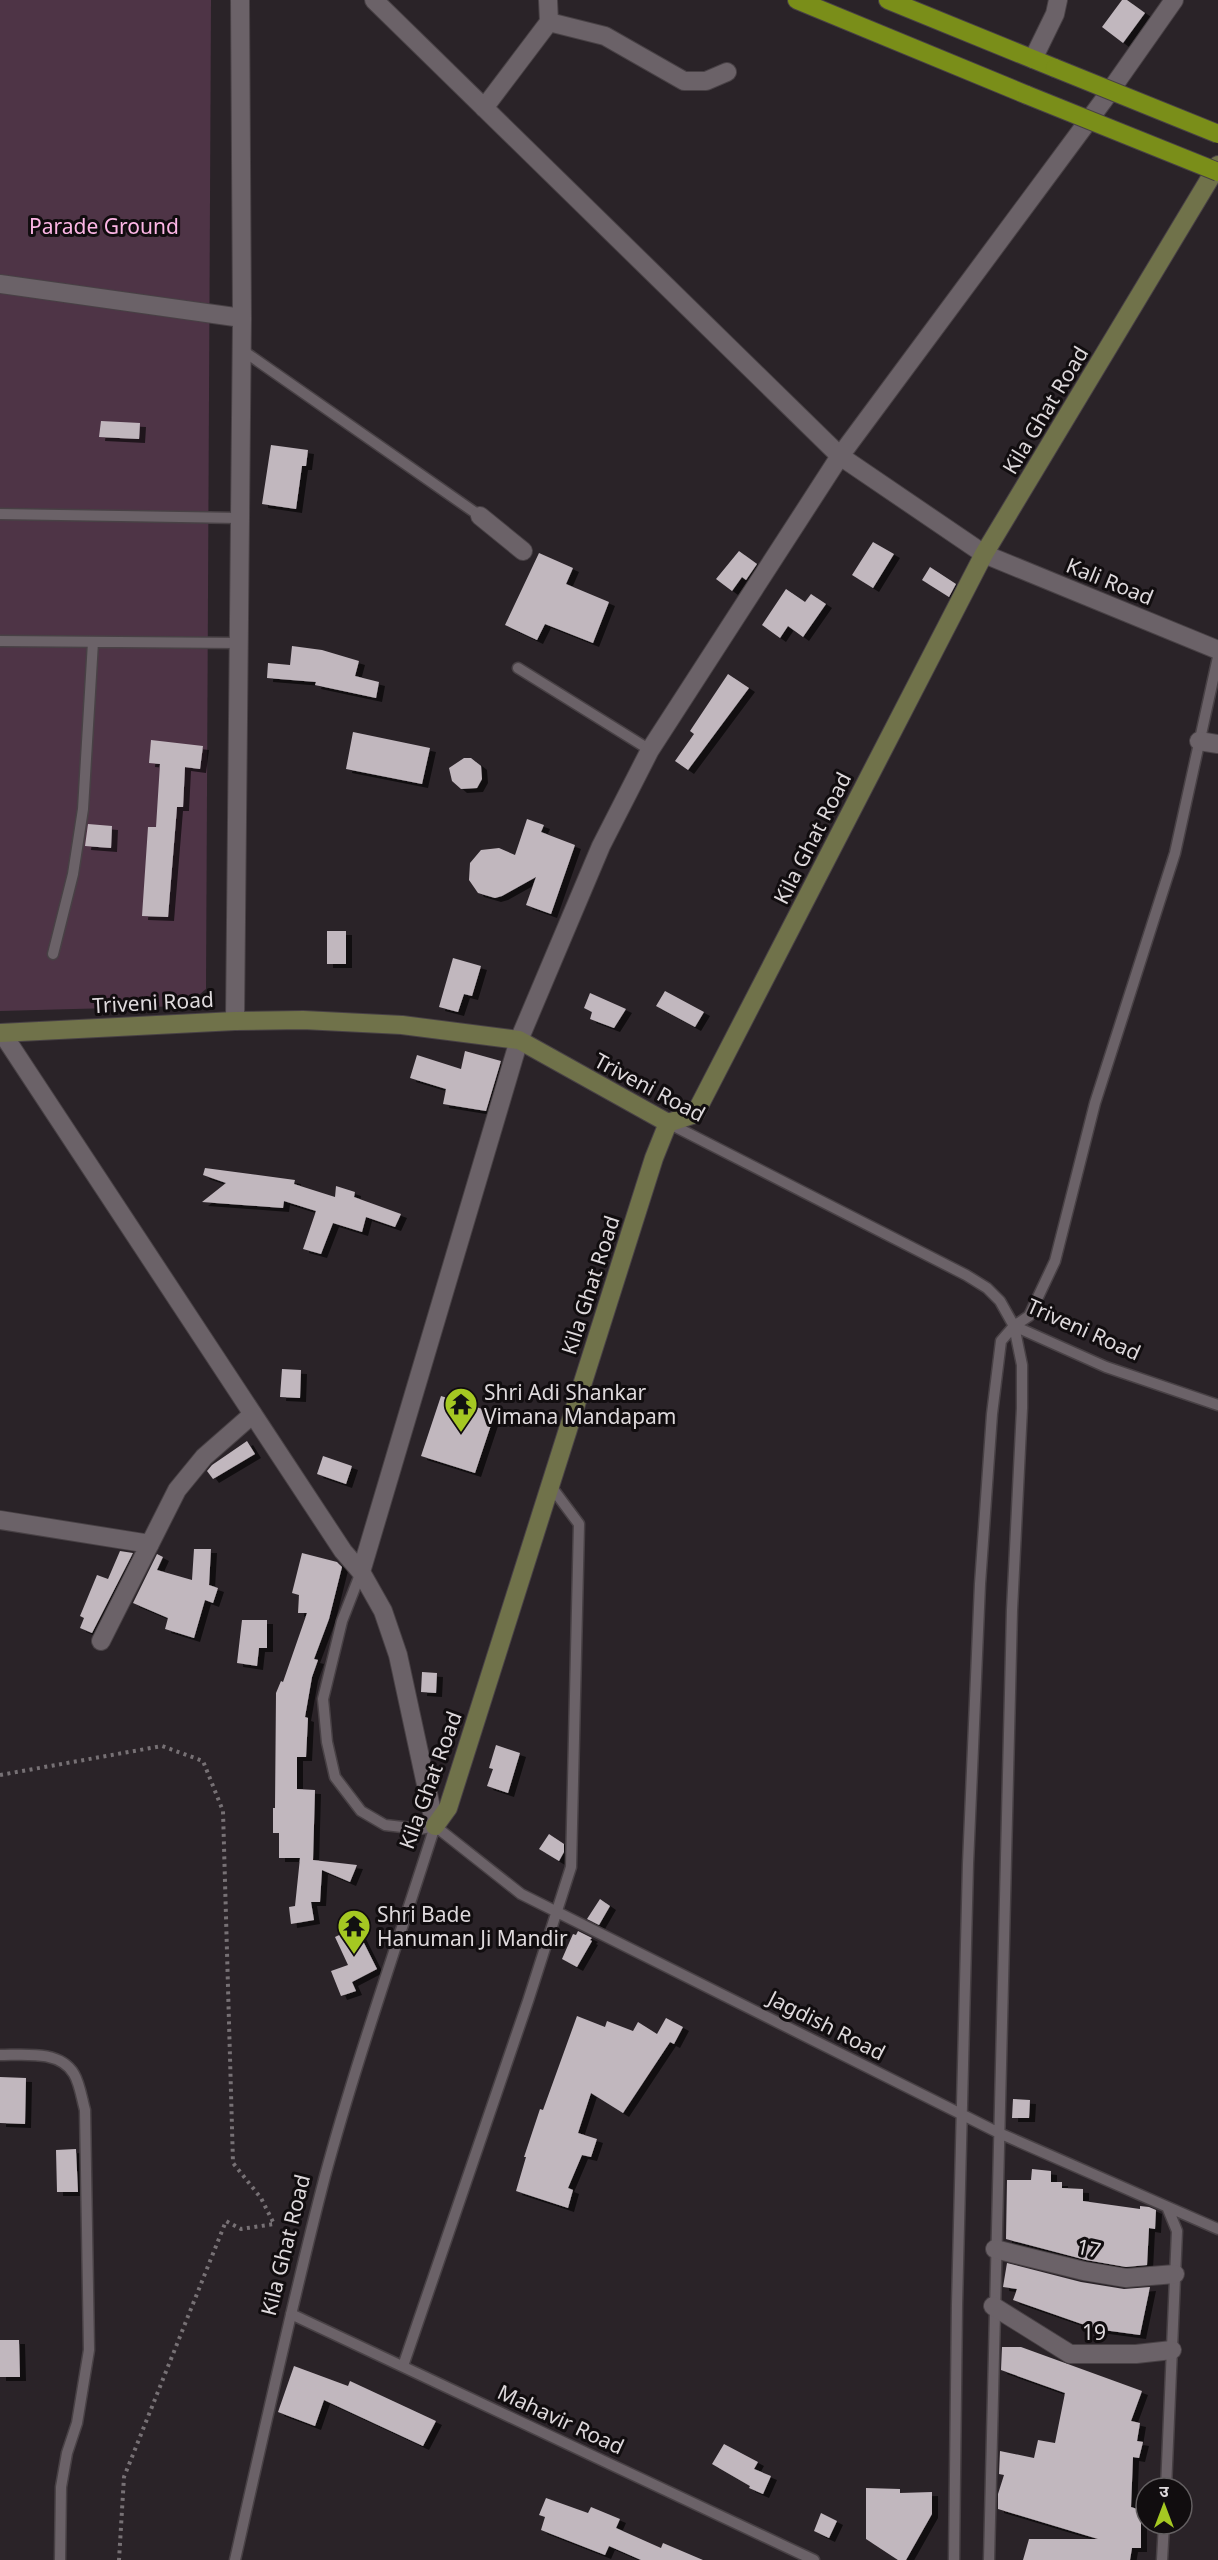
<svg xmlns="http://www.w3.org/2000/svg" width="1218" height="2560" viewBox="0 0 1218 2560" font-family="'Noto Sans','Noto Sans Devanagari',sans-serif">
	<defs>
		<filter id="shadow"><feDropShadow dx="6" dy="4" stdDeviation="0" flood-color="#0009"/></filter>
	</defs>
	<rect width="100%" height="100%" fill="#2a2328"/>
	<path fill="#4e3446" d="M0,0H211L206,989L186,1006L0,1011Z"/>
	<path fill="#c1b7be" filter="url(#shadow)" d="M1122,0H1127L1145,13L1123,43L1102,27Z
		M101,421L140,423L139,439L99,437Z
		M271,445L308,450L306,466H302L296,509L262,504Z
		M873,542L894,554L873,588L852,575Z
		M739,551L757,564L746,580L742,577L732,591L716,579Z
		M539,553L573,568L566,584L609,602L593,643L545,624L537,640L505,625Z
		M930,567L956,584L949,597L922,580Z
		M786,589L805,602L811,594L826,604L803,637L788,626L780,638L762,625Z
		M292,646L322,650L359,661L355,676L379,682L376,698L315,685L316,682L267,678L268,663L290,665Z
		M728,674L749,688L688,770L675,761L694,734L690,731Z
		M353,732L430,748L422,784L346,769Z
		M151,740L203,746L200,769L185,767L183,807H177L168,917L142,916L148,827H156L160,764L149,763Z
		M464,758H471L481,766L482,779L477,788L461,789L452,781L449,768Z
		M527,819L544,825L541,832L575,845L551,914L526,905L536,877L502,896L495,898L478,893L469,880L470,863L481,850L499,848L515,855Z
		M88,824L112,826L111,848L85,846Z
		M327,931H346V964H327Z
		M453,958L481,966L472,996L464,994L458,1012L439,1007Z
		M665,991L704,1012L695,1027L656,1006Z
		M590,993L626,1009L614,1028L590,1019L592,1012L584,1008Z
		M465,1051L501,1061L486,1111L443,1104L446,1089L410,1078L417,1055L461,1069Z
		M205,1168L295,1180L294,1184L335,1197L336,1186L355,1192L354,1197L401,1214L395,1227L366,1217L362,1232L333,1223L321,1254L303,1249L316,1211L284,1201L283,1208L202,1202L226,1183L203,1175Z
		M282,1369L301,1370L300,1398L280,1397Z
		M441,1396L495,1413L475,1473L421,1456Z
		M247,1441L255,1454L213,1479L207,1471L212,1465Z
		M323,1456L352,1466L346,1484L317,1474Z
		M194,1549H211L209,1585L218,1588L213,1603L205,1600L194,1638L165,1629L168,1618L133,1603L157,1554L163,1557L157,1570L192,1580Z
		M120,1551L133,1553L92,1633L80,1628L84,1618L80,1616L97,1575L108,1579Z
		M302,1553L337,1562L342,1567L329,1619L314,1659L318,1660L312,1677L305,1717L308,1718L306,1757H297V1789L315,1790L313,1860L357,1865L350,1882L322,1870L320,1902H311L314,1920L291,1924L289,1907L295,1906L300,1858H279V1833H273V1808H275L276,1693L281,1681L283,1682L307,1613H298L299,1595L292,1593Z
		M242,1620H267V1648H259L257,1666L237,1663Z
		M422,1672L437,1673L436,1693L421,1692Z
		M496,1745L520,1753L508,1793L487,1786L493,1769L489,1768Z
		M549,1834L564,1844V1852L559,1861L539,1849Z
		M600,1899L610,1906L599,1925L587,1919Z
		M356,1927L377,1969L352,1982L356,1991L341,1996L331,1971L348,1965L335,1937Z
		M578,1931L592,1938L590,1940L592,1941L577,1967L562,1959L573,1934L576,1935Z
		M577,2016L605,2027L607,2021L633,2031L638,2022L657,2034L666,2018L683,2027L674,2044L670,2042L623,2113L591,2093L578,2133L597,2139L591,2157L582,2155L568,2188L573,2190L568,2208L516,2191L526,2157H524L540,2109L543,2110Z
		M0,2077L26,2078L25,2124L0,2123Z
		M1013,2099L1030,2100L1029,2118H1012Z
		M76,2149L78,2192H57L56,2150Z
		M1032,2169L1051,2171V2182H1062V2188L1083,2189V2201L1140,2209V2206L1149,2207L1156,2210L1155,2229L1149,2228L1147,2265L1126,2267L1086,2260L1006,2239L1007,2180H1031Z
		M1007,2263L1081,2282L1124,2289L1150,2287L1140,2335L1096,2329L1013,2300L1017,2289L1003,2287Z
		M0,2340H19L20,2377H0Z
		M1002,2347H1021L1142,2391L1131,2421L1140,2423L1137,2441L1143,2442L1139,2458L1133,2457L1131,2507L1143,2511L1141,2518V2548H1132L1130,2560H1023L1029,2539H1098L998,2509V2494L1004,2475L999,2474L1000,2451L1034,2458L1038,2440L1055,2443L1065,2393L1001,2370Z
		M294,2366L348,2386L350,2381L436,2421L423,2446L324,2400L315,2426L278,2412Z
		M724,2444L758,2462L754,2469L771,2476L763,2494L749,2488L750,2486L712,2464Z
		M866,2488L900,2489V2493L932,2492V2514L906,2560H898L866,2539Z
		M546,2498L588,2513L591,2507L620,2519L616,2528L661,2548L663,2543L703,2560H641L609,2546L605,2555L541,2530L545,2517L539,2515Z
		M821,2513L837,2521L829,2538L814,2531Z"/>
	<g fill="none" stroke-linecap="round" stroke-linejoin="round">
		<defs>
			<path id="service" d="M242,350L480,516
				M0,514L240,518
				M0,641L238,643
				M518,668L650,750
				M53,954L73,874L83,809L93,642
				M668,1123L966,1275L987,1288L1000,1301L1014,1326L1106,1367L1218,1405
				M361,1572L342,1621L323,1699L327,1742L335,1777L361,1811L385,1825L420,1829L435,1826
				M435,1826L521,1894L999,2133L1218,2229
				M0,2055C24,2055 60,2050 74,2074C80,2084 82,2100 85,2110L89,2350L77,2423L67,2453L61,2487L60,2560
				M291,2314L814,2560
				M403,2366L528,2001L571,1867L579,1524L550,1485
				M1166,2488L1177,2231L1168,2209
				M235,2560C264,2432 292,2303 325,2176C357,2058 398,1942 435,1826
				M954,2560L957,2305L968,1864L980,1584L992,1414L1001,1341L1014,1326L1029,1316L1055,1261L1095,1103L1175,853L1218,657
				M989,2560L1012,1610L1022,1408V1365L1014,1326
				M1162,2560L1164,2524"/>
			<path id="minor" d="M374,0L840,456L984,554
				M549,22L605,36L684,81H706L727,72
				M1033,59L1055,14L1058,0
				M484,108L549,22L548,0
				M0,284L242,318
				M480,516L523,551
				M1199,741L1218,744
				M235,1021L242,318L240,0
				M2,1033L343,1551L361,1572L383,1611L398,1655L435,1826
				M0,1520L150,1544
				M361,1572L519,1040L601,846L650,750L840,456L1103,101L1174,0
				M101,1641L177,1490L204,1457L253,1414
				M995,2249L1084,2271L1126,2278L1175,2274
				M993,2306L1070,2354H1136L1172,2350"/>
			<path id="tertiary" d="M984,554L1218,650"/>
			<path id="secondary" d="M0,1033L235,1021L303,1020L402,1025L519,1040L668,1123
				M435,1826L448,1808L654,1158L668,1123L695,1114L984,554L1218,165"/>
			<path id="trunk" d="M797,0L1027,95
				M888,0L1055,68"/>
		</defs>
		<use href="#service" stroke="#484145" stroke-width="13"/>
		<use href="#minor" stroke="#484145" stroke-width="20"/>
		<use href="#tertiary" stroke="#484145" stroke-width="20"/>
		<use href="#secondary" stroke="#484145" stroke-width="20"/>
		<use href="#trunk" stroke="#484145" stroke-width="20"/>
		<path stroke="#777175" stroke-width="4" stroke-dasharray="3 4.5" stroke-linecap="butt" d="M0,1775L162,1746L203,1761L223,1811L233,2163L261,2198L274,2224L241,2229L226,2221L124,2477L119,2560"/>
		<use href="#service" stroke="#6b6268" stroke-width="10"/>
		<use href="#minor" stroke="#6b6268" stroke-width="18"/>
		<use href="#tertiary" stroke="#6b6268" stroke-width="18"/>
		<use href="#secondary" stroke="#70724a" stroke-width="18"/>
		<use href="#trunk" stroke="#7a8e19" stroke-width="18"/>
		<defs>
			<path id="trunk-bridge" d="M1055,68L1218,134
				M1027,95L1218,172"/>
		</defs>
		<use href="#trunk-bridge" stroke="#484145" stroke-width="20" stroke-linecap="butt"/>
		<use href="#trunk-bridge" stroke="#7a8e19" stroke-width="18"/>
	</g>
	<defs>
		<symbol id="temple-pin" viewBox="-11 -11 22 30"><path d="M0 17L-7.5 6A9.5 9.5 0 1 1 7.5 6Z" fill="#a5c822" stroke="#110d0f"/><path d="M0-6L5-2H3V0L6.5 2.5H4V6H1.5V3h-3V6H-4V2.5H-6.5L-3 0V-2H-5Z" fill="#111"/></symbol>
	</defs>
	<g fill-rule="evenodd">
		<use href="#temple-pin" x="442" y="1385" width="38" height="52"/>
		<use href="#temple-pin" x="335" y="1907" width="38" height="52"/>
	</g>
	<g text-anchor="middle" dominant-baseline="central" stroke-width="6" stroke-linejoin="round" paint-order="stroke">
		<g font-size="21" fill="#fcb6e5" stroke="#110d0f">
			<text x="104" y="226">Parade Ground</text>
		</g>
		<g font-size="21" fill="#ded9dc" stroke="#110d0f">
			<text transform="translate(1045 410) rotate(-59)">Kila Ghat Road</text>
			<text transform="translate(1110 581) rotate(22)">Kali Road</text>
			<text transform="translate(812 838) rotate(-63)">Kila Ghat Road</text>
			<text transform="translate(153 1002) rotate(-3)">Triveni Road</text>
			<text transform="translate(650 1087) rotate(28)">Triveni Road</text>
			<text transform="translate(590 1285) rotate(-72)">Kila Ghat Road</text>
			<text transform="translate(1084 1329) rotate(24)">Triveni Road</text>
			<text transform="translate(430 1780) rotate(-70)">Kila Ghat Road</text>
			<text transform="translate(827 2025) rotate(27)">Jagdish Road</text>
			<text transform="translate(285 2245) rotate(-76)">Kila Ghat Road</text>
			<text transform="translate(1089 2248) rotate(12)">17</text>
			<text x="1094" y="2332">19</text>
			<text transform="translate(561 2419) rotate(25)">Mahavir Road</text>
		</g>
		<g font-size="21" fill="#ded9dc" stroke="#110d0f" text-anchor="start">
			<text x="484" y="1392">Shri Adi Shankar<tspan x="484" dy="24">Vimana Mandapam</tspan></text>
			<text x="377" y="1914">Shri Bade<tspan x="377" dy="24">Hanuman Ji Mandir</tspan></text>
		</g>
	</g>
	<g transform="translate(1164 2506)"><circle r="28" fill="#110d0f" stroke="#635f61" stroke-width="1.5"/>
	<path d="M0-4.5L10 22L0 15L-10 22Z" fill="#a5c822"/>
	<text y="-9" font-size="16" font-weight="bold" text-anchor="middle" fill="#ded9dc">उ</text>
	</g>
</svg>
